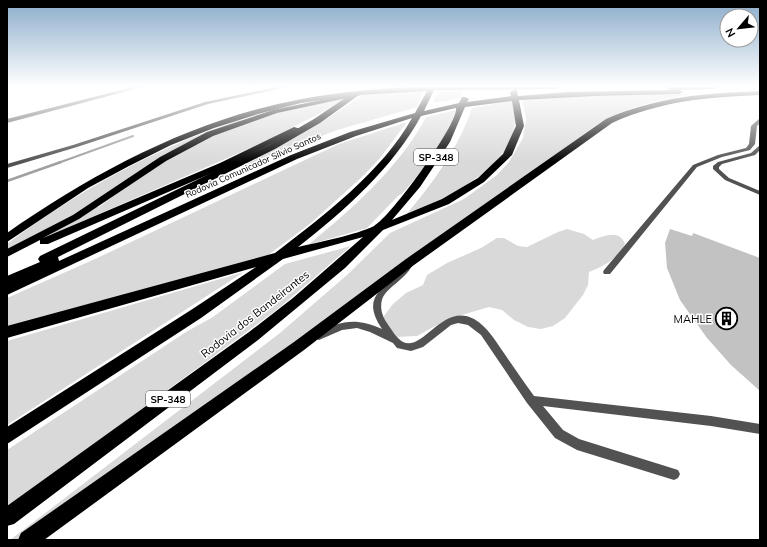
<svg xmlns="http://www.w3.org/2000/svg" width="767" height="547" viewBox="0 0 767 547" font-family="Mulish,sans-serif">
	<rect width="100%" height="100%" fill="#fff"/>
	<path fill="#d9d9d9" d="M462,90L460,98L433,103L438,91Z
		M424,91L417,107L337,130L242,167L322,122L363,95Z
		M686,94L688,95C655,100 626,108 598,124L22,540H10L280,333L347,275L390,233L464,199L497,175L509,162L523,138L526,119L522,100L579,96Z
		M345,98L324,111L262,143L53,234L51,233L96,207H99L160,162L214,134L288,109Z
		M512,101C514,110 516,120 514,129C504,173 442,199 405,216C433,183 458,149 472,108Z
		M456,110C445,142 424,169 402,194L399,195L367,228L308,245C352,209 399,168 426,117Z
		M239,120L241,121L205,135L63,222L7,251V244C81,189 152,150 239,120Z
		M407,122L380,158L363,176L311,223L267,256L7,328V298L95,259L339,144Z
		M567,229L584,234L593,240C605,236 619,229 625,244C618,259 604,266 589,272L588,285L583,295L565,318L553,326L541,329L528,327L514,320L502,310L489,307L448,319L417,336L396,337L381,326L384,316L393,304L406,293L423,285L427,275L447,263L481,248L497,238H504L518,246L527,247L558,232Z
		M351,246L279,308L7,508V450L186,332L213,317L285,264Z
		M244,272L7,425V341Z"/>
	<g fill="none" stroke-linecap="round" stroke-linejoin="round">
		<path stroke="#a0a0a0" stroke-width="2" d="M58,163L133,136"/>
		<path stroke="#a0a0a0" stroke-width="2.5" d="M7,181L61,162"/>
	</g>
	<path fill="#c2c2c2" d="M670,229L692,236L693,233L760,258V391L731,365L707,338L680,300L667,268L665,243Z"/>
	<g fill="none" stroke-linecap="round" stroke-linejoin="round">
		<path fill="#525252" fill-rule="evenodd" d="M137,86H146L7,123V119Z
			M281,86H292L208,104L77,147L7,168V164L73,145L205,102Z
			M760,118V123L757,126L755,144L750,150L722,157L697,167L610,274H604L603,272L604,270L693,165L718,155L746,148L749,144L751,126Z
			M760,145V150L755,155L722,164L719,167V169L729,178L760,191V195L725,180L713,169V166L718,162L751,153Z
			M408,263L412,266C404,280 389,286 383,297C379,306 382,316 387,323C391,329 397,339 403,342C423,352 443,302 474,319C488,327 496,342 506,356C515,369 524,382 534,396L711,416L760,424V434L711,426L543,406L563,430L579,439L678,470L680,474L678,478L674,480L577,450L555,438L527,403L481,335L468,325L458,323L451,325L423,347L411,351L397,348L393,343L370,332L357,328L342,330L319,340L316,339L314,336L316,333C341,321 355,317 382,329C365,303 374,294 395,276C399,272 403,265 408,263Z"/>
		<path fill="#000" fill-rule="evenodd" d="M359,92L361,93V95L277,113L213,136L166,161L79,219L43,238L220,163L294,127L301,129L226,167L48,244H40V240L7,257V249L73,215L160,157L207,132L273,110Z"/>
		<path fill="#000" fill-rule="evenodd" d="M425,86L560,87L556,89L434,90L424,111L459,103L462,97H465L469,99L467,102L511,96L510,92L514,90H517L518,96L568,92L670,90L667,88L669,86L718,87L714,89L679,90L683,92L679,94L595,96L519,100L524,126L512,155L484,182L449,204L383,230L345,268L258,340L14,524L7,526V506L249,332L293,298L363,237L283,259L201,318L7,444V427L191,310L256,267L7,338V326L275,253C322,217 383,171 412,118L356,136L297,159L7,295V276L40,262L38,259L40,256L269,145L314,119L348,96L301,103L258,114L214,128L171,145L129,166L88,188L7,242V233C96,171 194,119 302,99C343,91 384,88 425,86ZM427,91L415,113L350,132L291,155L59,261L58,257L275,149L320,123L359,95ZM512,101L516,126L503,154L478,178L442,199L392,220L420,187L450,142L465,107ZM456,108C459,123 391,217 374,226C356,235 319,242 298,247C344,211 393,168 421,116Z
			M760,91V95C708,97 660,101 612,123L414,265L304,350L44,540H18L21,533L294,342L406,259L606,119C656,97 706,93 760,91Z"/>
	</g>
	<linearGradient id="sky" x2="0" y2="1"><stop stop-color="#8baccb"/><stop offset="0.53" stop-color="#fff"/><stop offset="1" stop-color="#fff" stop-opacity="0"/></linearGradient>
	<rect width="767" height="163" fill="url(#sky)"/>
	<defs>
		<symbol id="building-ring" viewBox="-11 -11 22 22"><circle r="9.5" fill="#fff" stroke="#000" stroke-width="1.5"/><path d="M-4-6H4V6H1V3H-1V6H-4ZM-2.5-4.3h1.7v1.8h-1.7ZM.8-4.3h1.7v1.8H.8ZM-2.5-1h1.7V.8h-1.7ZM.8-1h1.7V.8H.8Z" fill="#000"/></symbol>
	</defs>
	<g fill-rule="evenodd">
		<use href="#building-ring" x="714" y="306" width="25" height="25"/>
	</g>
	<g text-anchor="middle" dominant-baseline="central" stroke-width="3" stroke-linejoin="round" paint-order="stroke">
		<g font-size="9" fill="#000" stroke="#fff">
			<text transform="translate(253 165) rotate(-24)">Rodovia Comunicador Silvio Santos</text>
		</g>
		<g fill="#fff" stroke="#4c4c4c" stroke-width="1">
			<rect x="414" y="149" width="44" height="16" rx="3"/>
			<rect x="146" y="391" width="44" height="16" rx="3"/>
		</g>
		<g font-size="10" font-weight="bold" fill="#000">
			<text x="436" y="157">SP-348</text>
			<text x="168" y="399">SP-348</text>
		</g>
		<g font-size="11" fill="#000" stroke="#fff">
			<text transform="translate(255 314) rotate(-38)">Rodovia dos Bandeirantes</text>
		</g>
		<g font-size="11" fill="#000" stroke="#fff" text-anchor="end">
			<text x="712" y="319">MAHLE</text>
		</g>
	</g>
	<rect width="767" height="547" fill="none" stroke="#000000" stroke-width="16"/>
	<g transform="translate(739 28) rotate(242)"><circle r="19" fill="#ffffff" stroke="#999999"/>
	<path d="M0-3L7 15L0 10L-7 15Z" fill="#000000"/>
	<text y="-6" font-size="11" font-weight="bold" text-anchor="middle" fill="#000000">N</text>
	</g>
</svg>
